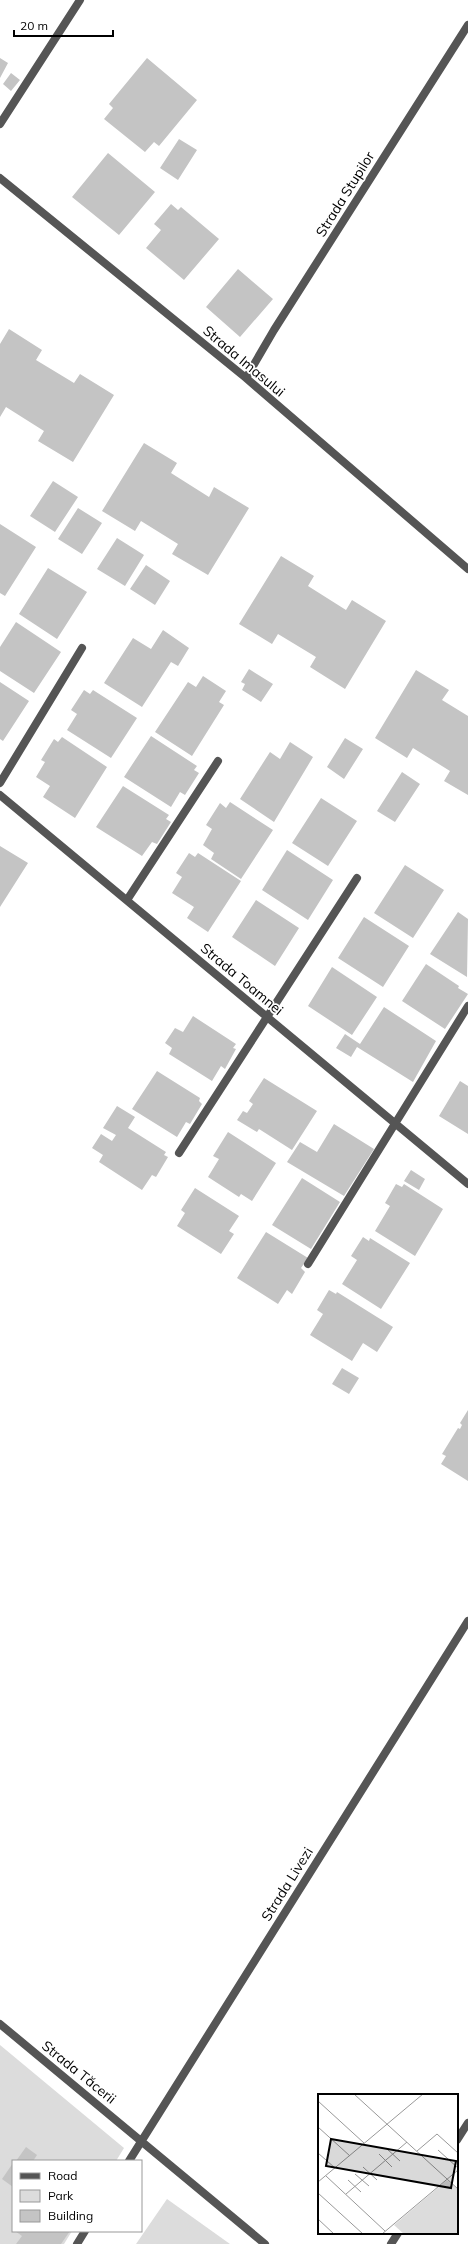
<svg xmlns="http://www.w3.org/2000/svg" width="468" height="2244" viewBox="0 0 468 2244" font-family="Mulish,sans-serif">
	<rect width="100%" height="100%" fill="#fff"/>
	<path fill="#dcdcdc" d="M0,2045L124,2148L116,2161H13V2231H72L64,2244H0Z
		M167,2199L230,2244H136Z"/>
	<path fill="#c4c4c4" d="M0,58L8,63L0,78Z
		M147,58L197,100L159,146L154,142L145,152L104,119L113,108L109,104Z
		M11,73L20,80L11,91L3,84Z
		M179,139L197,150L178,180L160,168Z
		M108,153L155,192L119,235L72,197Z
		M171,204L178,210L181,207L219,239L184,280L146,248L161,230L154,224Z
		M238,269L273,299L240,337L206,307Z
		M9,329L42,350L36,360L74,383L80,374L114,395L73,462L38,441L44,431L6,407L0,417V344Z
		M144,443L177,463L171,473L209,497L214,487L249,508L208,575L172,554L178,544L141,521L135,531L102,511Z
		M53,481L78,497L55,532L30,516Z
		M78,508L102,523L82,554L58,539Z
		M0,524L36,547L5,596L0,593Z
		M117,538L144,555L125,586L97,569Z
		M281,556L314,576L308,586L346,610L352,600L386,621L345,689L310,667L316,657L278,634L272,644L239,624Z
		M146,565L170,581L155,605L130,589Z
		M48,568L87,592L57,639L19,614Z
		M16,622L61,652L34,693L0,671V647Z
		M163,630L189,648L178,666L171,662L142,707L104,683L133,638L151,649Z
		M249,669L273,684L261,702L242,690L245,684L241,682Z
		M416,670L449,690L442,700L468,716V795L444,781L450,771L413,748L407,758L375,738Z
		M203,676L226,691L219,702L224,705L192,756L155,732L188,682L196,687Z
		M0,682L29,701L3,741L0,739Z
		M84,690L90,694L93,690L137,718L111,758L67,730L77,714L71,710Z
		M151,736L197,766L194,770L199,773L185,795L180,792L171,807L124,777Z
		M62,737L107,767L75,818L43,797L50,786L36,777L45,762L41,760L54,739L58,742Z
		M345,738L363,749L344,779L327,767Z
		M290,742L313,757L274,822L240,799L270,752L280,759Z
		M402,772L420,784L395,822L377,811Z
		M123,786L169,815L166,819L171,822L157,844L152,842L142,856L96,827Z
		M321,798L357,821L328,866L292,843Z
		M230,802L273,830L241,879L211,859L214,853L203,845L212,829L206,825L220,803L226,808Z
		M0,846L28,863L0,907Z
		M287,850L333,880L308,920L262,890Z
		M189,853L195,857L198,853L241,881L208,932L187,918L194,907L172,893L182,877L176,873Z
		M405,865L444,890L413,938L374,913Z
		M256,900L299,928L275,966L232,937Z
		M458,912L468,919L467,977L430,954Z
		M364,917L409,946L383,987L338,958Z
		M426,964L459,986L458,988L468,994L445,1029L402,1001Z
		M332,967L377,997L352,1035L308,1006Z
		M384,1007L436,1041L413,1082L357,1047L351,1057L336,1048L345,1034L360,1044Z
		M193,1016L236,1044L233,1048L236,1049L225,1069L221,1066L212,1081L169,1054L172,1048L165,1043L175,1028L183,1032Z
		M157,1071L200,1098L199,1101L202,1104L190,1124L186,1122L177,1137L132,1109Z
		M264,1078L317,1111L292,1150L259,1129L257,1132L237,1120L243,1111L247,1113L253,1104L249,1101Z
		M460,1081L468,1086V1134L439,1116Z
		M117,1106L135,1117L128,1128L166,1152L164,1155L168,1157L156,1177L152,1175L142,1190L99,1162L103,1155L92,1148L101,1134L112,1141L116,1135L103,1128Z
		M334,1124L374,1149L344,1196L287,1162L300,1142L317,1152Z
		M228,1132L276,1163L252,1201L241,1194L239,1197L208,1177L219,1159L213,1156Z
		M411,1170L425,1179L419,1190L404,1181Z
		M302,1178L340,1202L311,1249L272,1225Z
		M396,1184L402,1187L404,1184L443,1209L415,1256L375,1231L390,1206L385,1203Z
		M195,1188L239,1216L229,1231L234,1234L221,1254L177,1226L185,1213L181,1210Z
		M266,1232L308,1258L301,1268L305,1272L292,1294L287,1290L278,1304L237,1278Z
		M363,1237L369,1241L370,1238L410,1263L381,1309L342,1284L357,1260L351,1256Z
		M329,1290L336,1294L337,1292L393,1327L377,1352L363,1343L352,1361L310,1335L323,1314L317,1310Z
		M342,1368L359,1378L349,1394L332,1384Z
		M468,1410V1481L441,1464L446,1456L442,1454L458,1428L460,1429L462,1425L460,1423Z
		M26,2147L37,2155L33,2161H16Z
		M13,2163V2187L2,2179Z
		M15,2231H70L61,2244H16L22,2236Z"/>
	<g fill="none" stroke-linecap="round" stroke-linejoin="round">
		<path stroke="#555" stroke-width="8" d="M0,124L80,0
			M0,178L246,378L468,569
			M246,378L274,330L468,25
			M0,783L82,648
			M0,795L468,1184
			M127,900L218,761
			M179,1153L357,878
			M308,1264L468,1006
			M0,2024L265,2244
			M457,2140L468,2123
			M129,2161L468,1621
			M77,2244L85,2231
			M391,2244L398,2233"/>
	</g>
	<g text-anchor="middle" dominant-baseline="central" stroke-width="3.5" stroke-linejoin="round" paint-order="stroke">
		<g font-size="14" fill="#000" stroke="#fff">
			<text transform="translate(345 194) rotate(-58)">Strada Stupilor</text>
			<text transform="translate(244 361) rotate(40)">Strada Imasului</text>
			<text transform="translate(242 979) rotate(40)">Strada Toamnei</text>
			<text transform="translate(287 1884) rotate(-58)">Strada Livezi</text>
			<text transform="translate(79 2072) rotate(39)">Strada Tăcerii</text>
		</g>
	</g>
	<g transform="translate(318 2094)">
		<rect width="140" height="140" fill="#fff"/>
		<path d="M129,86L140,95V140H86L76,131Z" fill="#dcdcdc"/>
		<path fill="none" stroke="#999" stroke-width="1" d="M36,0L140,95M0,7L46,49M0,33L32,62M68,54L82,67M120,56L140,74M99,57L119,40L140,59M0,59L17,74M61,60L74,73M45,73L59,86M37,80L51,92M8,82L67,137M30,86L43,98M0,88L105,0M0,99L45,140M28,100L89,48M0,125L16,140M64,140L140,76"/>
		<path fill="#000" fill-opacity="0.15" stroke="#000" stroke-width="2" d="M13,45L138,67L133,94L8,72Z"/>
		<rect width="140" height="140" fill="none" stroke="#000" stroke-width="2"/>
	</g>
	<rect x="12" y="2160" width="130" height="72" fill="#ffffff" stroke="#999999"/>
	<rect x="20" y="2173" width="20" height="6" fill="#555555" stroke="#999999"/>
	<text x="48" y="2180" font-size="12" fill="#000000">Road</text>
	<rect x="20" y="2190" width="20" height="12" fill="#dcdcdc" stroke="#999999"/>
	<text x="48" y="2200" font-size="12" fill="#000000">Park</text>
	<rect x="20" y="2210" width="20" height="12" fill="#c4c4c4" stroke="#999999"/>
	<text x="48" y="2220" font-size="12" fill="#000000">Building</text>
	<path d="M14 30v6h99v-6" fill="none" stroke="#000000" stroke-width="2"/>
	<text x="20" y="30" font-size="12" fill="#000000" stroke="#ffffff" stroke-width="3" paint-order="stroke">20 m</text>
</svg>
